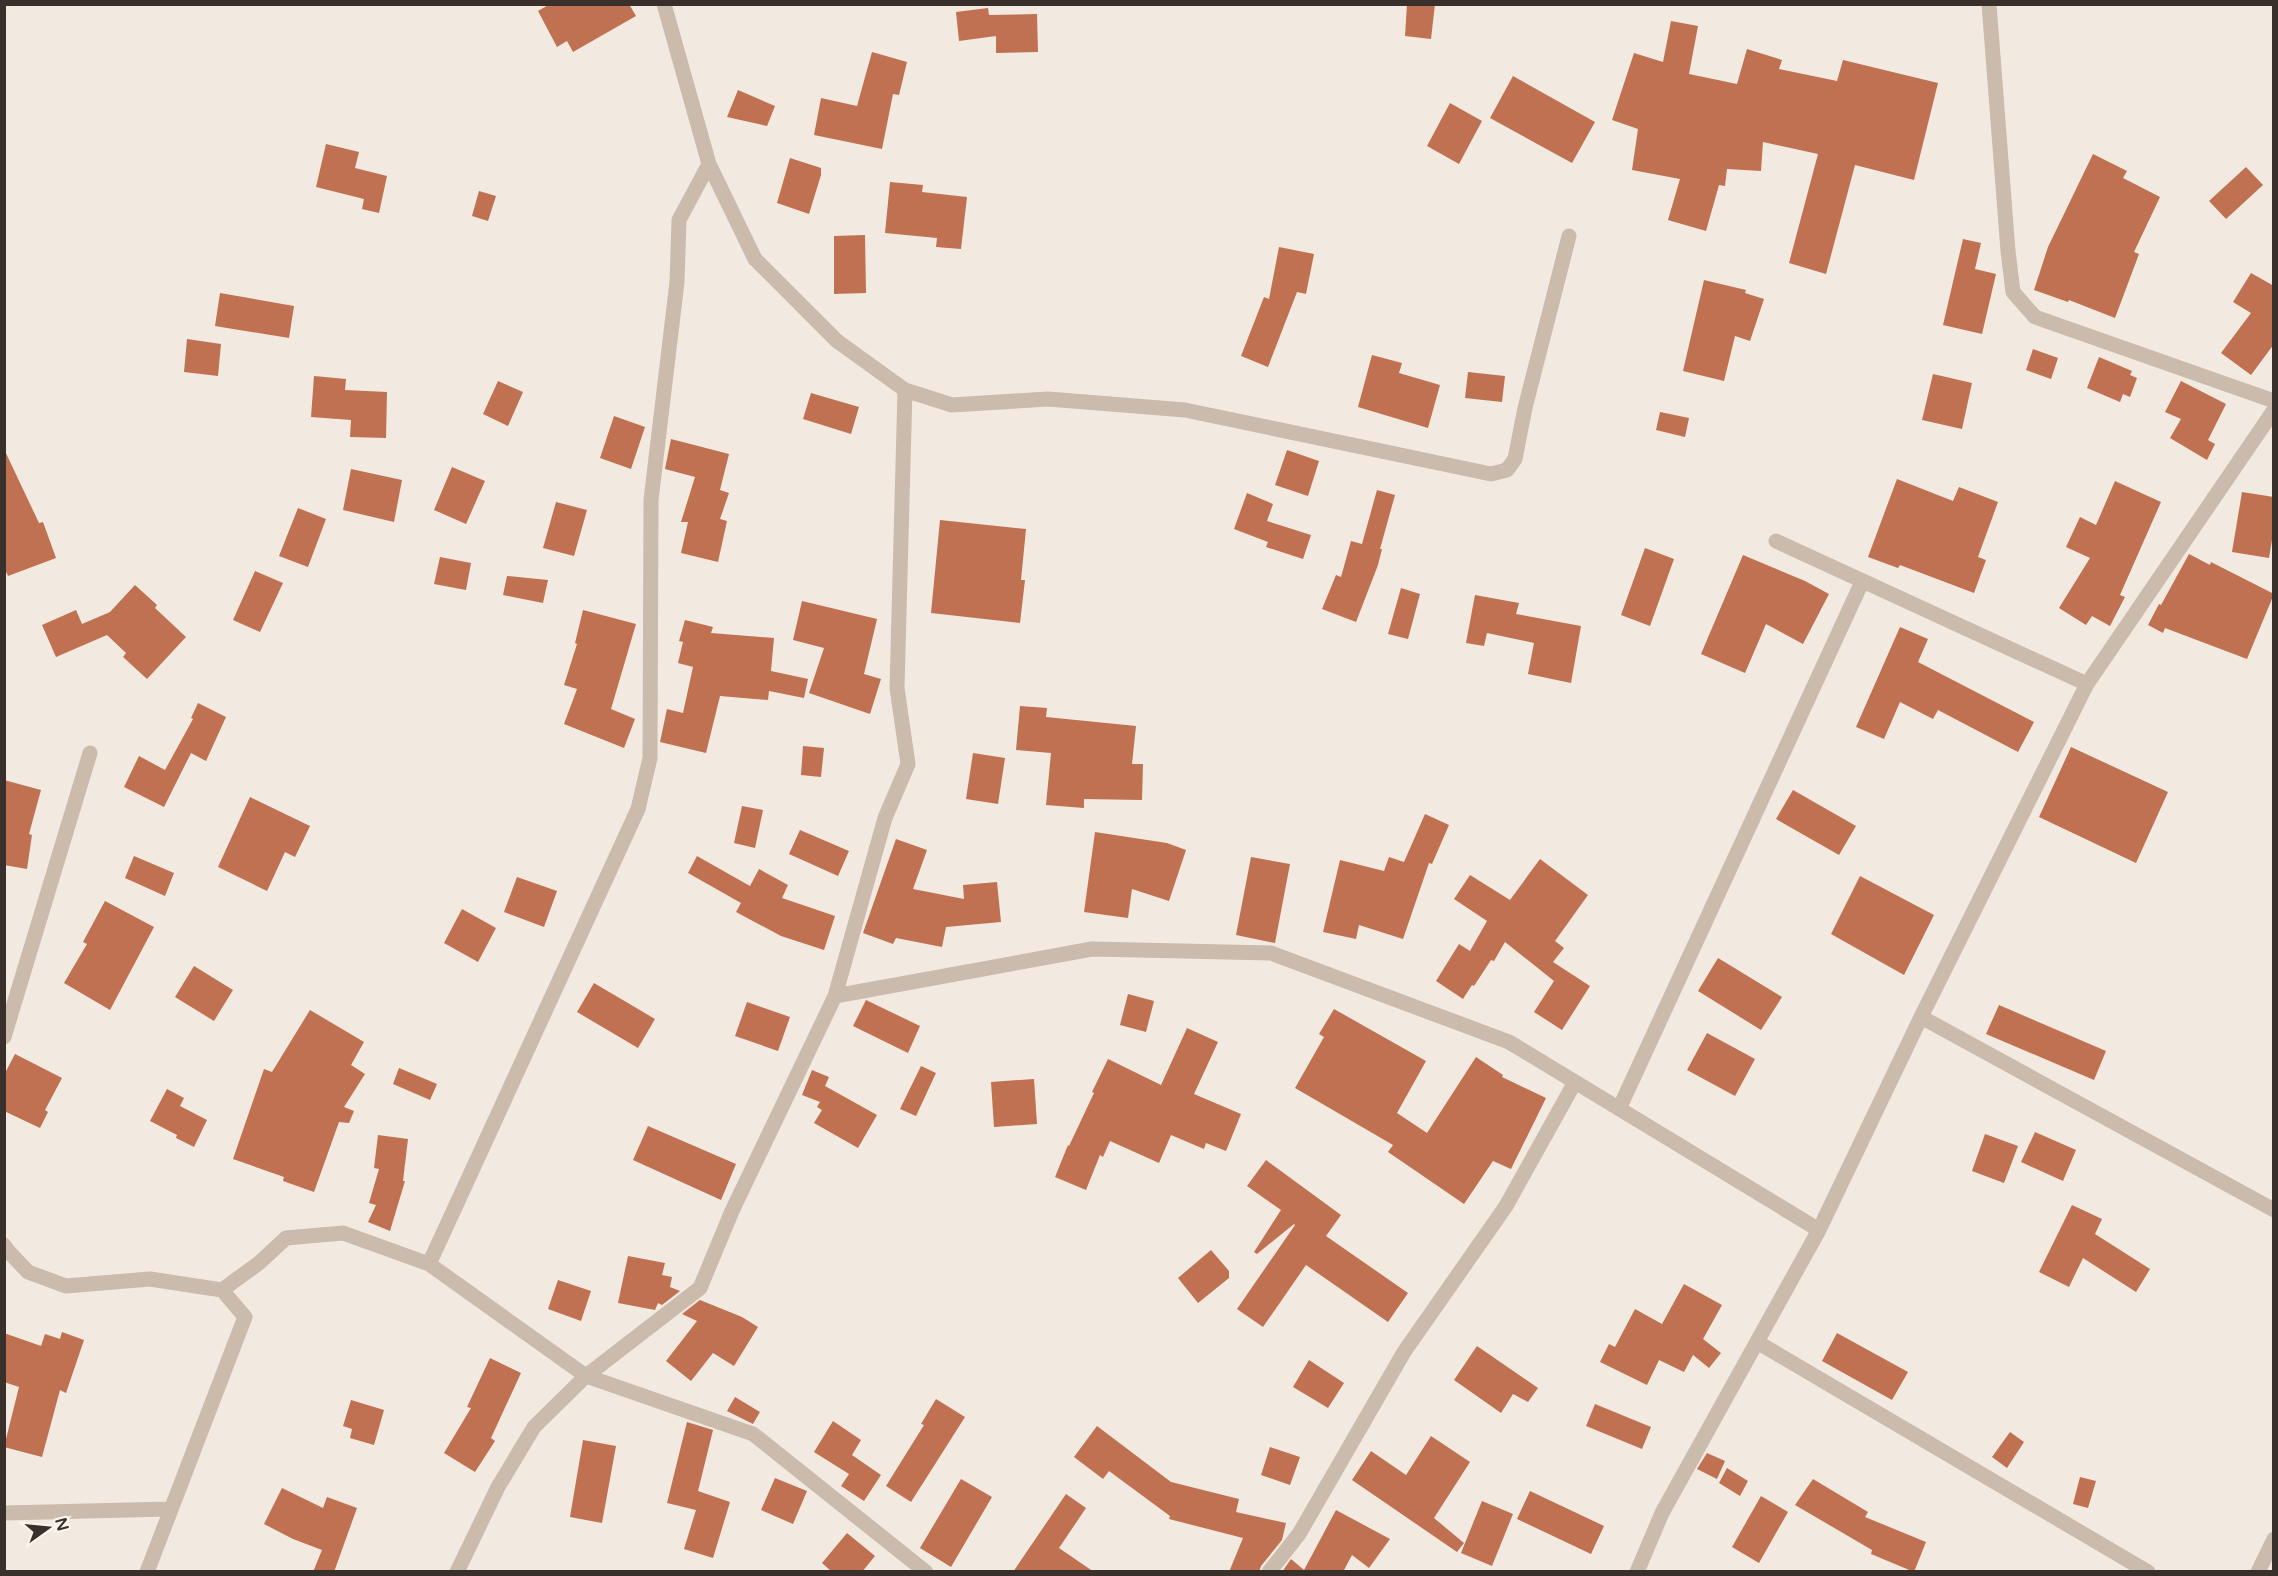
<svg xmlns="http://www.w3.org/2000/svg" width="2278" height="1576" viewBox="0 0 2278 1576" font-family="'Varela Round',sans-serif">
	<rect width="100%" height="100%" fill="#f2eae0"/>
	<path fill="#bf7151" d="M550,4H629L636,16L573,52L567,41L557,47L538,11Z
		M1407,4H1435L1431,39L1405,36Z
		M988,8L989,15L1037,14L1038,52L996,53V36L959,41L956,12Z
		M1671,21L1698,26L1689,74L1737,84L1747,49L1782,60L1779,69L1837,81L1843,60L1938,83L1914,180L1855,165L1826,274L1789,263L1818,154L1763,142L1761,171L1727,169L1725,186L1719,185L1706,231L1668,220L1680,179L1632,170L1638,129L1612,120L1634,53L1663,62Z
		M872,52L907,62L899,95L893,94L882,149L814,135L821,98L857,106Z
		M1513,76L1595,122L1572,163L1490,118Z
		M738,90L775,106L767,126L727,117Z
		M1450,103L1482,121L1459,164L1427,146Z
		M326,144L359,152L355,168L387,176L379,213L362,209L364,199L316,187Z
		M2093,154L2127,171L2123,178L2160,197L2134,252L2139,254L2115,318L2069,300L2068,302L2034,290L2048,247Z
		M790,158L821,168V175L809,214L777,203Z
		M2246,167L2263,185L2226,219L2209,201Z
		M890,182L923,185L922,192L967,197L961,249L936,247L937,238L885,233Z
		M479,191L496,196L488,221L472,216Z
		M865,235L866,293L834,294V236Z
		M1963,239L1981,243L1975,269L1996,274L1982,334L1943,325Z
		M1279,247L1314,254L1306,294L1297,292L1268,367L1241,356L1264,297L1269,299Z
		M2251,273L2274,286V344L2251,375L2221,353L2251,313L2233,302Z
		M1704,280L1746,290L1745,293L1764,299L1750,341L1735,336L1724,381L1683,371Z
		M220,293L294,306L289,338L215,326Z
		M187,339L221,344L218,376L184,372Z
		M2033,349L2058,358L2051,379L2026,370Z
		M1372,355L1402,363L1399,373L1440,385L1428,428L1358,407Z
		M2099,357L2132,371L2130,375L2137,378L2130,397L2123,394L2120,402L2087,388Z
		M1468,372L1505,376L1502,402L1465,398Z
		M1933,374L1972,383L1962,429L1922,420Z
		M314,376L346,379L345,390L387,392L386,438L350,437L351,420L311,417Z
		M498,381L523,392L508,426L483,414Z
		M2181,381L2226,404L2208,440L2215,444L2207,460L2170,438L2181,419L2165,412Z
		M811,393L859,407L851,434L803,419Z
		M1660,412L1689,418L1685,437L1656,430Z
		M614,416L645,427L631,469L600,458Z
		M671,439L729,454L720,490L729,493L720,519L727,521L718,562L681,553L688,522H681L695,477L665,469Z
		M4,449L39,523L43,522L56,558L8,576L4,567Z
		M1287,450L1319,461L1308,496L1275,485Z
		M452,467L485,481L466,524L434,510Z
		M351,469L402,480L394,522L343,510Z
		M1897,479L1953,501L1959,487L1998,502L1978,557L1986,560L1974,593L1900,565L1898,568L1868,557Z
		M2115,481L2161,502L2120,595L2125,597L2110,626L2092,616L2086,625L2059,608L2090,558L2066,547L2080,517L2096,525Z
		M1377,490L1395,495L1380,549H1382L1378,565L1356,622L1322,609L1336,575L1341,577L1351,541L1362,544Z
		M2242,492L2274,497V528L2269,558L2232,552Z
		M1247,493L1273,504L1267,521L1311,535L1303,559L1266,547L1268,542L1234,529Z
		M556,502L587,510L574,556L543,548Z
		M298,508L326,519L308,567L279,556Z
		M940,520L1026,529L1021,580H1025L1020,623L931,613Z
		M1645,548L1674,559L1650,626L1621,615Z
		M2189,554L2210,565L2211,562L2274,594L2247,659L2165,628L2163,633L2148,625L2159,604L2161,605Z
		M1743,555L1805,581L1829,594L1803,644L1766,624L1745,673L1701,654Z
		M440,557L471,563L466,590L434,584Z
		M255,571L283,583L260,632L233,620Z
		M507,576L548,580L543,603L503,595Z
		M135,585L157,605L155,608L186,637L147,679L123,657L126,653L107,635L56,657L42,625L76,610L82,624L110,612Z
		M1401,588L1420,594L1408,639L1388,634Z
		M1475,595L1519,603L1516,614L1581,626L1571,683L1528,674L1534,643L1487,633L1484,646L1466,643Z
		M802,601L877,619L864,674L881,679L870,714L809,693L824,648L793,640Z
		M583,610L636,624L611,709L635,719L624,748L564,724L577,689L564,685L577,644L575,643Z
		M685,620L713,627L711,633L774,638L771,671L808,679L804,698L769,691L768,700L720,696L706,753L660,742L667,709L683,713L693,667L678,663L683,642L679,641Z
		M1900,627L1928,639L1918,662L2034,722L2018,752L1938,710L1933,719L1900,702L1884,739L1856,727Z
		M198,703L226,717L206,761L191,753L164,807L124,787L139,756L165,770L193,719L191,718Z
		M1020,706L1047,708L1046,717L1136,726L1132,764H1143L1142,800L1084,799V808L1046,805L1051,753L1016,750Z
		M803,746L824,748L821,777L801,775Z
		M2071,747L2168,792L2136,863L2039,817Z
		M973,753L1005,758L998,804L966,799Z
		M4,780L41,790L29,834L32,835L27,869L4,865Z
		M1793,790L1856,826L1839,855L1776,819Z
		M250,797L310,826L295,857L285,852L267,891L218,867Z
		M742,806L763,810L755,848L734,843Z
		M1425,814L1449,825L1432,864L1429,863L1403,939L1359,925L1356,939L1323,932L1340,860L1384,871L1389,857L1404,862Z
		M800,830L849,851L838,876L789,854Z
		M1095,832L1167,843L1186,850L1169,901L1132,889L1128,918L1084,912Z
		M896,839L927,850L913,889L964,899L963,885L997,882L1001,922L946,927L942,947L896,938L893,944L863,933Z
		M134,856L174,873L165,896L125,878Z
		M697,856L750,886L759,869L788,885L782,898L835,916L824,950L781,936L736,912L741,903L688,873Z
		M1251,857L1290,864L1275,943L1236,935Z
		M1540,859L1588,895L1555,941L1564,948L1553,962L1590,986L1562,1030L1534,1012L1554,981L1505,942L1494,961L1491,960L1474,986L1472,985L1463,999L1436,981L1459,944L1470,951L1487,921L1454,899L1470,875L1510,900Z
		M1860,876L1934,915L1904,975L1831,934Z
		M517,877L557,891L544,927L504,912Z
		M105,901L154,927L110,1010L64,983L87,944L83,942Z
		M462,909L496,928L478,962L444,943Z
		M1718,958L1782,997L1761,1030L1698,991Z
		M194,966L233,990L214,1021L175,997Z
		M594,983L655,1019L638,1048L577,1012Z
		M1128,994L1154,1001L1146,1032L1120,1025Z
		M866,1000L920,1026L908,1053L853,1026Z
		M747,1002L790,1017L778,1051L735,1036Z
		M1999,1005L2106,1051L2094,1080L1986,1034Z
		M1334,1009L1426,1061L1397,1113L1427,1133L1476,1057L1503,1075L1502,1077L1546,1098L1511,1169L1493,1161L1464,1204L1388,1152L1393,1145L1295,1088L1324,1037L1319,1034Z
		M310,1010L364,1042L351,1065L365,1074L344,1107L354,1111L349,1123L339,1122L314,1192L283,1181L284,1177L233,1159L264,1069L272,1072Z
		M1187,1028L1218,1042L1194,1094L1241,1114L1226,1151L1206,1143L1204,1149L1171,1135L1159,1163L1110,1141L1103,1157L1100,1155L1086,1190L1055,1177L1068,1145L1069,1146L1094,1093L1092,1092L1108,1059L1161,1085Z
		M1707,1033L1755,1059L1735,1096L1687,1070Z
		M15,1054L62,1078L45,1110L48,1112L40,1128L4,1111V1075Z
		M921,1066L936,1073L916,1116L900,1109Z
		M399,1068L437,1084L430,1100L393,1084Z
		M812,1070L829,1077L825,1086L877,1115L858,1148L814,1123L822,1110L817,1107L820,1102L802,1095Z
		M1034,1079L1037,1124L994,1127L991,1082Z
		M167,1089L184,1098L180,1106L207,1120L194,1147L176,1138L177,1135L150,1121Z
		M648,1126L736,1164L721,1200L633,1160Z
		M2035,1132L2076,1150L2063,1181L2021,1162Z
		M1985,1134L2018,1146L2004,1183L1972,1171Z
		M378,1135L408,1139L403,1181H405L390,1231L368,1222L376,1205L369,1203L379,1169L374,1168Z
		M1266,1160L1341,1215L1326,1236L1408,1293L1388,1322L1306,1265L1263,1327L1237,1309L1295,1225L1294,1224L1257,1254L1254,1252L1281,1210L1247,1186Z
		M2072,1205L2102,1219L2095,1234L2150,1269L2136,1292L2083,1258L2069,1287L2039,1272Z
		M1211,1250L1229,1271V1278L1198,1303L1178,1278Z
		M628,1256L665,1263L662,1275L672,1277L670,1287L680,1291L662,1305L658,1303L655,1310L618,1303Z
		M558,1280L591,1291L581,1321L548,1309Z
		M1684,1284L1722,1305L1703,1339L1721,1353L1709,1368L1693,1355L1684,1372L1659,1360L1647,1385L1600,1362L1609,1344L1615,1347L1635,1309L1662,1324Z
		M700,1300L742,1317L758,1327L734,1366L713,1353L691,1381L666,1361L697,1321L682,1314Z
		M62,1332L84,1340L66,1393L60,1390L42,1457L4,1447L19,1387L4,1382V1333L41,1346L45,1334L60,1339Z
		M1837,1333L1908,1372L1892,1400L1822,1361Z
		M1477,1346L1538,1388L1528,1402L1513,1394L1501,1413L1454,1380Z
		M490,1358L521,1373L491,1438L495,1441L475,1472L444,1453L471,1408L467,1407Z
		M1309,1360L1344,1383L1328,1408L1293,1387Z
		M735,1397L760,1412L753,1424L727,1411Z
		M936,1399L965,1417L911,1502L886,1486L924,1425L921,1424Z
		M351,1400L384,1410L374,1445L350,1438L352,1429L343,1426Z
		M1595,1404L1651,1427L1642,1449L1586,1426Z
		M833,1421L861,1440L852,1455L881,1475L864,1501L841,1486L849,1474L814,1452Z
		M687,1422L713,1430L698,1491L730,1502L713,1558L684,1549L696,1510L667,1503Z
		M1097,1426L1171,1482L1239,1499L1236,1512L1286,1523L1282,1540L1261,1566L1259,1572H1229L1243,1538L1169,1519L1170,1516L1109,1471L1103,1479L1074,1457Z
		M2010,1432L2024,1442L2007,1468L1992,1457Z
		M1431,1436L1470,1462L1434,1518L1464,1543L1457,1552L1352,1480L1371,1451L1406,1475Z
		M583,1440L616,1446L602,1523L570,1517Z
		M1270,1447L1300,1457L1290,1485L1261,1475Z
		M1707,1453L1725,1461L1717,1479L1697,1469Z
		M1727,1468L1748,1481L1740,1496L1719,1483Z
		M2080,1477L2096,1481L2088,1508L2073,1504Z
		M775,1478L807,1491L793,1524L761,1510Z
		M961,1479L992,1497L951,1567L920,1548Z
		M1813,1479L1868,1512L1865,1517L1926,1542L1914,1572L1871,1554L1872,1550L1795,1505Z
		M282,1488L323,1508L327,1497L357,1508L334,1572H313L322,1550L293,1539L264,1524Z
		M1530,1491L1604,1526L1591,1554L1517,1519Z
		M1066,1494L1086,1508L1059,1548L1094,1572H1013Z
		M1761,1496L1788,1512L1759,1563L1732,1547Z
		M1482,1501L1513,1514L1492,1566L1461,1553Z
		M1336,1510L1390,1539L1369,1568L1352,1555L1343,1572H1282L1291,1559L1304,1570Z
		M847,1533L875,1556L862,1572H832L822,1563Z"/>
	<g fill="none" stroke-linecap="round" stroke-linejoin="round">
		<path stroke="#cabbad" stroke-width="15" d="M664,4L709,164L755,259L837,341L905,390L952,405L1048,399L1185,410L1491,474L1507,470L1515,459L1525,408L1569,236
			M1989,4L2008,251L2013,292L2035,317L2274,401
			M1776,541L2087,684
			M835,996L1092,949L1271,953L1509,1042L1819,1230
			M1921,1017L2274,1210
			M4,1037L90,753
			M1619,1109L1862,582
			M4,1245L9,1252L28,1272L66,1286L150,1279L222,1290L245,1317L147,1572
			M429,1264L638,809L650,758L651,500L677,282L679,220L709,164
			M222,1290L259,1263L286,1238L343,1233L429,1264L586,1376L753,1434L926,1572
			M1757,1342L2148,1572
			M4,1513L170,1509
			M457,1572L498,1487L534,1427L586,1376L700,1288L732,1211L835,996L885,818L908,764L897,688L905,390
			M1269,1572L1299,1534L1404,1352L1506,1206L1575,1082
			M1637,1572L1662,1513L1819,1230L1921,1017L2087,684L2274,410
			M2258,1572L2274,1539"/>
	</g>
	<rect width="2278" height="1576" fill="none" stroke="#39302b" stroke-width="12"/>
	<g transform="translate(48 1528) rotate(75)" stroke="#faf4ed" stroke-width="4.5" paint-order="stroke">
	<path d="M0-4.5L10 22L0 15L-10 22Z" fill="#39302b"/>
	<text y="-9" font-size="16" font-weight="bold" text-anchor="middle" fill="#39302b">N</text>
	</g>
</svg>
